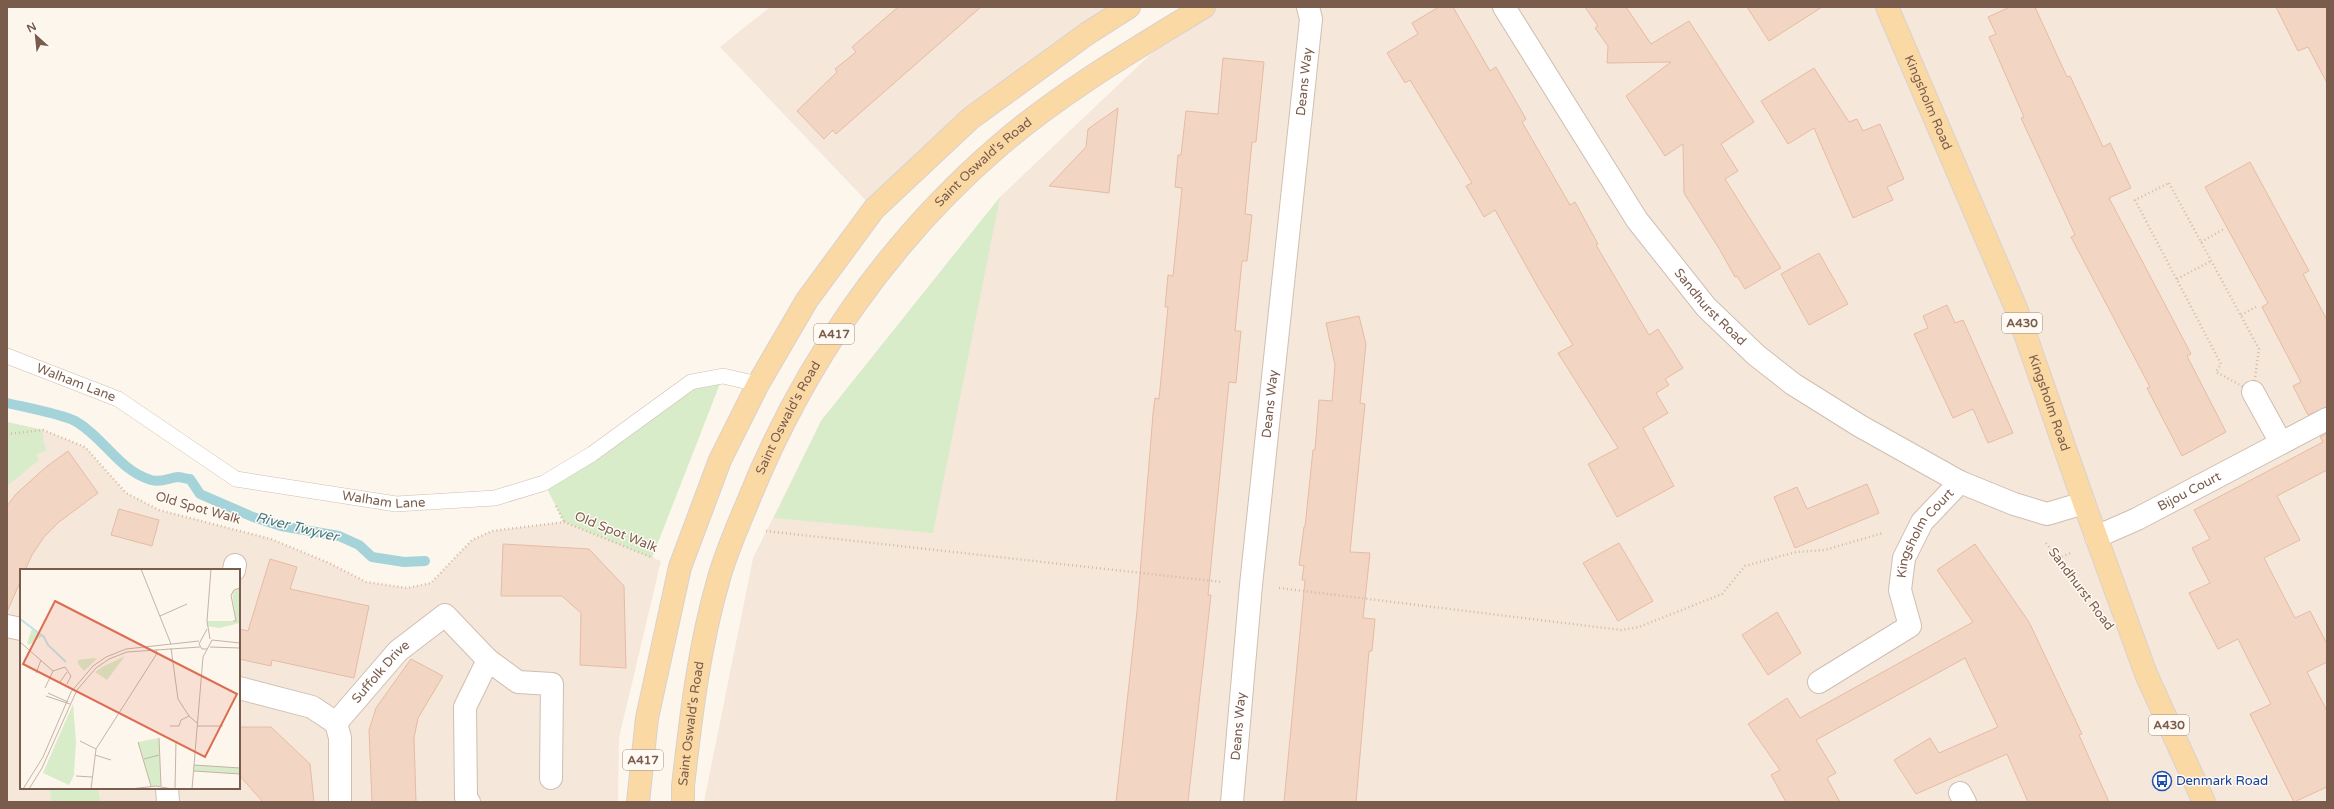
<svg xmlns="http://www.w3.org/2000/svg" width="2334" height="809" viewBox="0 0 2334 809" font-family="'Varela Round',sans-serif">
	<rect width="100%" height="100%" fill="#fdf6ec"/>
	<path fill="#f5e8da" fill-rule="evenodd" d="M770,7H1129L1088,33L874,209L720,47Z
		M1204,7H2327V802H704L753,558L821,421L1000,197L1193,14Z
		M7,422L43,430L85,447L126,493L159,510L271,539L329,563L366,582L407,588L431,583L472,540L492,531L564,522L661,561L619,738L618,802H7ZM21,570H239V788H21Z"/>
	<path fill="#d8ecc9" d="M1000,197L933,533L774,518L821,421Z
		M723,376L652,558L564,522L544,483L691,382Z
		M7,422L43,430V441L47,450L36,455L39,460L7,486Z
		M50,788H98L100,801L51,802Z"/>
	<g fill="none" stroke-linecap="round" stroke-linejoin="round">
		<path stroke="#a5d3da" stroke-width="10" d="M7,403C24,407 61,414 75,421C104,437 118,470 151,480C162,483 168,478 178,477C181,477 186,479 190,479L200,494L253,517L281,526L339,536L359,545L372,557L404,562L425,561"/>
	</g>
	<path fill="#f3d5c3" stroke="#e6bba3" d="M898,7H981L836,134L833,130L824,139L797,111L837,72L835,69L856,52L852,47Z
		M1439,7H1453L1490,71L1496,67L1526,119L1522,122L1570,205L1575,202L1598,244L1596,245L1649,335L1658,329L1683,368L1665,379L1669,385L1656,393L1668,413L1643,428L1674,486L1617,517L1588,464L1618,448L1558,353L1573,345L1539,289L1495,210L1484,217L1466,186L1472,183L1410,80L1405,83L1387,53L1418,34L1412,23Z
		M1585,7H1626L1651,44L1689,21L1754,122L1721,144L1738,171L1725,179L1781,268L1745,289L1737,276L1735,277L1720,250L1684,193L1683,144L1665,156L1626,96L1671,62L1607,63L1608,46L1595,28L1598,26Z
		M1747,7H1822L1769,41Z
		M2010,7H2035L2067,77L2070,76L2103,147L2110,143L2131,188L2109,198L2191,354L2187,356L2226,432L2182,456L2147,388L2150,387L2071,237L2075,235L2021,118L2024,117L1989,37L1996,34L1988,17Z
		M2276,7H2327V83L2308,47L2298,51Z
		M1223,58L1264,62L1256,142H1252L1245,214L1252,215L1247,261H1242L1235,331H1241L1236,383L1229,382L1208,595H1211L1188,802H1116L1137,611L1153,414L1155,398L1159,399L1168,307H1165L1168,275L1173,276L1182,188L1175,187L1178,155H1181L1186,111L1218,114Z
		M1814,68L1849,122L1857,119L1863,131L1880,124L1904,179L1887,187L1893,200L1853,218L1814,128L1788,144L1761,101Z
		M1118,108L1109,193L1049,186L1086,147L1088,129Z
		M2250,162L2309,271L2303,274L2327,320V407L2308,415L2293,386L2301,382L2262,307L2268,303L2205,187Z
		M1819,253L1848,304L1809,325L1781,274Z
		M1947,305L1955,323L1963,320L2013,433L1988,443L1973,409L1953,418L1914,334L1928,328L1923,316Z
		M1359,316L1366,344L1360,403L1365,404L1350,552L1370,553L1363,618L1375,619L1372,651H1369L1356,802H1284L1305,580H1302L1304,566L1299,565L1304,527H1305L1313,450H1315L1319,400L1332,401L1335,365L1326,323Z
		M2327,433V470L2277,496L2300,540L2264,558L2295,618L2310,611L2327,644V662L2307,672L2327,711V787L2294,802L2250,714L2271,704L2254,671L2238,639L2218,649L2189,593L2210,583L2192,548L2210,539L2194,510L2323,442L2320,437Z
		M68,451L98,493L59,522L44,537L32,555L25,570H21V580L7,612V506L16,494L46,467Z
		M1867,484L1879,513L1795,548L1774,497L1797,487L1807,509Z
		M119,509L159,520L152,546L111,535Z
		M1619,543L1653,601L1618,621L1583,563Z
		M503,544L589,549L624,586L626,668L580,665L581,613L562,596H501Z
		M1975,544L2029,622L2082,734L2079,735L2109,802H2028L2007,754L1916,794L1894,760L1930,738L1939,753L1998,727L1965,658L1816,740L1836,773L1827,778L1840,802H1786L1771,775L1780,770L1748,724L1787,698L1800,718L1973,622L1937,570Z
		M270,559L297,567L290,589L369,606L354,678L272,660L271,666L239,659V629L248,631Z
		M1777,612L1801,653L1768,675L1742,635Z
		M411,659L443,676L418,718L414,738L416,802H372L369,730L376,708Z
		M239,727H271L310,764L314,802H263L239,775Z"/>
	<g fill="none" stroke-linecap="round" stroke-linejoin="round">
		<defs>
			<g id="service">
				<path id="s1" d="M7,356L118,399L236,479L396,504L495,498L544,483L592,454L691,382L723,376L758,384"/>
			</g>
			<g id="minor">
				<path id="s2" d="M1504,7L1637,220L1706,307L1756,355L1793,384L1860,426L1960,482L2014,504L2047,514L2084,503"/>
				<path d="M2253,392L2281,443"/>
				<path id="s3" d="M2096,537L2137,519L2327,419"/>
				<path d="M234,570L235,565"/>
				<path d="M7,626L21,629"/>
				<path id="s4" d="M1819,682L1910,626L1900,590L1904,558L1922,522L1960,482"/>
				<path d="M239,688L312,707L336,723"/>
				<path id="s5" d="M336,723L398,651L445,615L488,660L518,682L552,684L551,778"/>
				<path d="M336,723L340,738V802"/>
				<path d="M167,788L168,802"/>
				<path d="M1960,793L1965,802"/>
				<path d="M469,802L466,798L465,707L488,660"/>
				<path id="s6" d="M1232,802L1251,585L1311,19L1308,7"/>
			</g>
			<g id="primary">
				<path id="s7" d="M1887,7L2016,308L2084,503L2146,674L2204,802"/>
				<path d="M638,802L647,718L680,567L720,460L758,384L807,300L874,209L971,118L1088,33L1129,7"/>
				<path id="s8" d="M683,802V786C691,716 699,646 719,578C726,553 737,528 747,504C802,366 887,242 1000,145C1063,91 1134,50 1204,7"/>
			</g>
		</defs>
		<use href="#service" stroke="#d1beb0" stroke-width="16"/>
		<use href="#minor" stroke="#d1beb0" stroke-width="24"/>
		<use href="#primary" stroke="#dad1cd" stroke-width="24"/>
		<path stroke="#d9b8a5" stroke-width="2.5" stroke-dasharray="1 3" stroke-linecap="butt" d="M2169,183L2259,349L2253,392L2216,372L2221,364L2135,200Z
			M2201,242L2224,229
			M2177,279L2211,261
			M2241,315L2258,306
			M7,434L43,430L85,447L126,493L159,510L271,539L329,563L366,582L407,588L431,583L472,540L492,531L564,522L653,558
			M556,506L564,522
			M766,531L1222,582
			M2046,543L2084,591
			M2058,558L2071,553
			M1279,588L1621,630L1639,627L1722,594L1745,566L1796,552L1825,550L1883,533"/>
		<use href="#service" stroke="#fff" stroke-width="15"/>
		<use href="#minor" stroke="#fff" stroke-width="22"/>
		<use href="#primary" stroke="#fbd9a5" stroke-width="22"/>
	</g>
	<defs>
		<symbol id="bus-ring" viewBox="-11 -11 22 22"><circle r="9.5" fill="#fffaf3" stroke="#1a4fb4" stroke-width="1.5"/><path d="M-5-6H5V4H4V6H2V4H-2V6H-4V4H-5ZM-3.5-4V0h7V-4ZM-3.5 1.2v1.5H-2V1.2ZM2 1.2v1.5H3.5V1.2Z" fill="#1a4fb4"/></symbol>
	</defs>
	<g fill-rule="evenodd">
		<use href="#bus-ring" x="2151" y="770" width="22" height="22"/>
	</g>
	<g text-anchor="middle" dominant-baseline="central" stroke-width="3" stroke-linejoin="round" paint-order="stroke">
		<g fill="#fffaf3" stroke="#a28b7f" stroke-width="1">
			<rect x="2002" y="313" width="40" height="20" rx="3"/>
			<rect x="814" y="324" width="40" height="20" rx="3"/>
			<rect x="2149" y="715" width="40" height="20" rx="3"/>
			<rect x="623" y="750" width="40" height="20" rx="3"/>
		</g>
		<g font-size="12" font-weight="bold" fill="#7a5c4d">
			<text x="2022" y="323">A430</text>
			<text x="834" y="334">A417</text>
			<text x="2169" y="725">A430</text>
			<text x="643" y="760">A417</text>
		</g>
		<g font-size="13" fill="#7a5c4d" stroke="#fffaf3">
			<text stroke="none"><textPath href="#s6" startOffset="724">Deans Way</textPath></text>
			<text stroke="none"><textPath href="#s7" startOffset="104">Kingsholm Road</textPath></text>
			<text stroke="none"><textPath href="#s8" startOffset="726">Saint Oswald's Road</textPath></text>
			<text stroke="none"><textPath href="#s2" startOffset="365">Sandhurst Road</textPath></text>
			<text stroke="none"><textPath href="#s1" startOffset="74">Walham Lane</textPath></text>
			<text stroke="none"><textPath href="#s7" startOffset="428">Kingsholm Road</textPath></text>
			<text stroke="none"><textPath href="#s6" startOffset="400">Deans Way</textPath></text>
			<text stroke="none"><textPath href="#s8" startOffset="402">Saint Oswald's Road</textPath></text>
			<text stroke="none"><textPath href="#s3" startOffset="104">Bijou Court</textPath></text>
			<text stroke="none"><textPath href="#s1" startOffset="411">Walham Lane</textPath></text>
			<text transform="translate(198 508) rotate(16)">Old Spot Walk</text>
			<text transform="translate(616 532) rotate(22)">Old Spot Walk</text>
			<text stroke="none"><textPath href="#s4" startOffset="208">Kingsholm Court</textPath></text>
			<text transform="translate(2081 589) rotate(53)">Sandhurst Road</text>
			<text stroke="none"><textPath href="#s5" startOffset="68">Suffolk Drive</textPath></text>
			<text stroke="none"><textPath href="#s8" startOffset="79">Saint Oswald's Road</textPath></text>
			<text stroke="none"><textPath href="#s6" startOffset="76">Deans Way</textPath></text>
		</g>
		<g font-size="13" fill="#164399" stroke="#fffaf3" text-anchor="start">
			<text x="2176" y="781">Denmark Road</text>
		</g>
		<g font-size="14" font-style="italic" fill="#437c86" stroke="#fffaf3">
			<text transform="translate(297 527) rotate(14)">River Twyver</text>
		</g>
	</g>
	<g transform="translate(20 569)">
		<rect width="220" height="220" fill="#fdf6ec"/>
		<path d="M220,19V54L199,59L187,57V52H216L212,23ZM12,60L22,67L9,76L7,74ZM105,87L87,111L75,103L82,98ZM74,89L77,90L64,102L58,95V91ZM53,135L56,173L54,206L49,216L23,204ZM139,169L141,217H131L118,173ZM174,196L220,199V205L174,202Z" fill="#d8ecc9"/>
		<path fill="none" stroke="#bfe3e8" stroke-width="2" d="M0,50L24,68L28,76L46,93"/>
		<path fill="none" stroke="#c5b3a7" stroke-width="1" d="M121,0L151,75M140,47L167,35M213,52H216L211,26L214,21L220,19M187,60L179,75L182,80H187M190,70L187,52L191,0M192,71L220,74M0,73L33,102M190,78L220,79M151,79L158,130L169,147L177,154M16,104L21,91M42,115L40,113L47,103M25,119L33,102L45,98L51,107L47,115M28,124L48,133M26,127L50,135M150,157H159L161,151L169,147M177,157H203M220,157V191M139,169L141,217M60,172L76,180M118,173L131,217M75,186L91,191M124,190L139,186M174,196L220,199M174,202L220,205M56,207L72,208M3,220L23,188L51,123L73,97L86,88L106,80L179,72M9,220L22,199L57,121L76,99L89,90L107,83L180,78M71,220L76,180L136,86L137,80M110,220L136,217L152,220M155,220L156,172M172,220L183,88L192,71"/>
		<path fill="#dc6d51" fill-opacity="0.15" stroke="#dc6d51" stroke-width="2" d="M35,32L217,125L185,188L3,95Z"/>
		<rect width="220" height="220" fill="none" stroke="#7a5c4d" stroke-width="2"/>
	</g>
	<rect width="2334" height="809" fill="none" stroke="#7a5c4d" stroke-width="16"/>
	<g transform="translate(36 36) rotate(333)" stroke="#fffaf3" stroke-width="3" paint-order="stroke">
	<path d="M0-3L7 15L0 10L-7 15Z" fill="#7a5c4d"/>
	<text y="-6" font-size="11" font-weight="bold" text-anchor="middle" fill="#7a5c4d">N</text>
	</g>
</svg>
